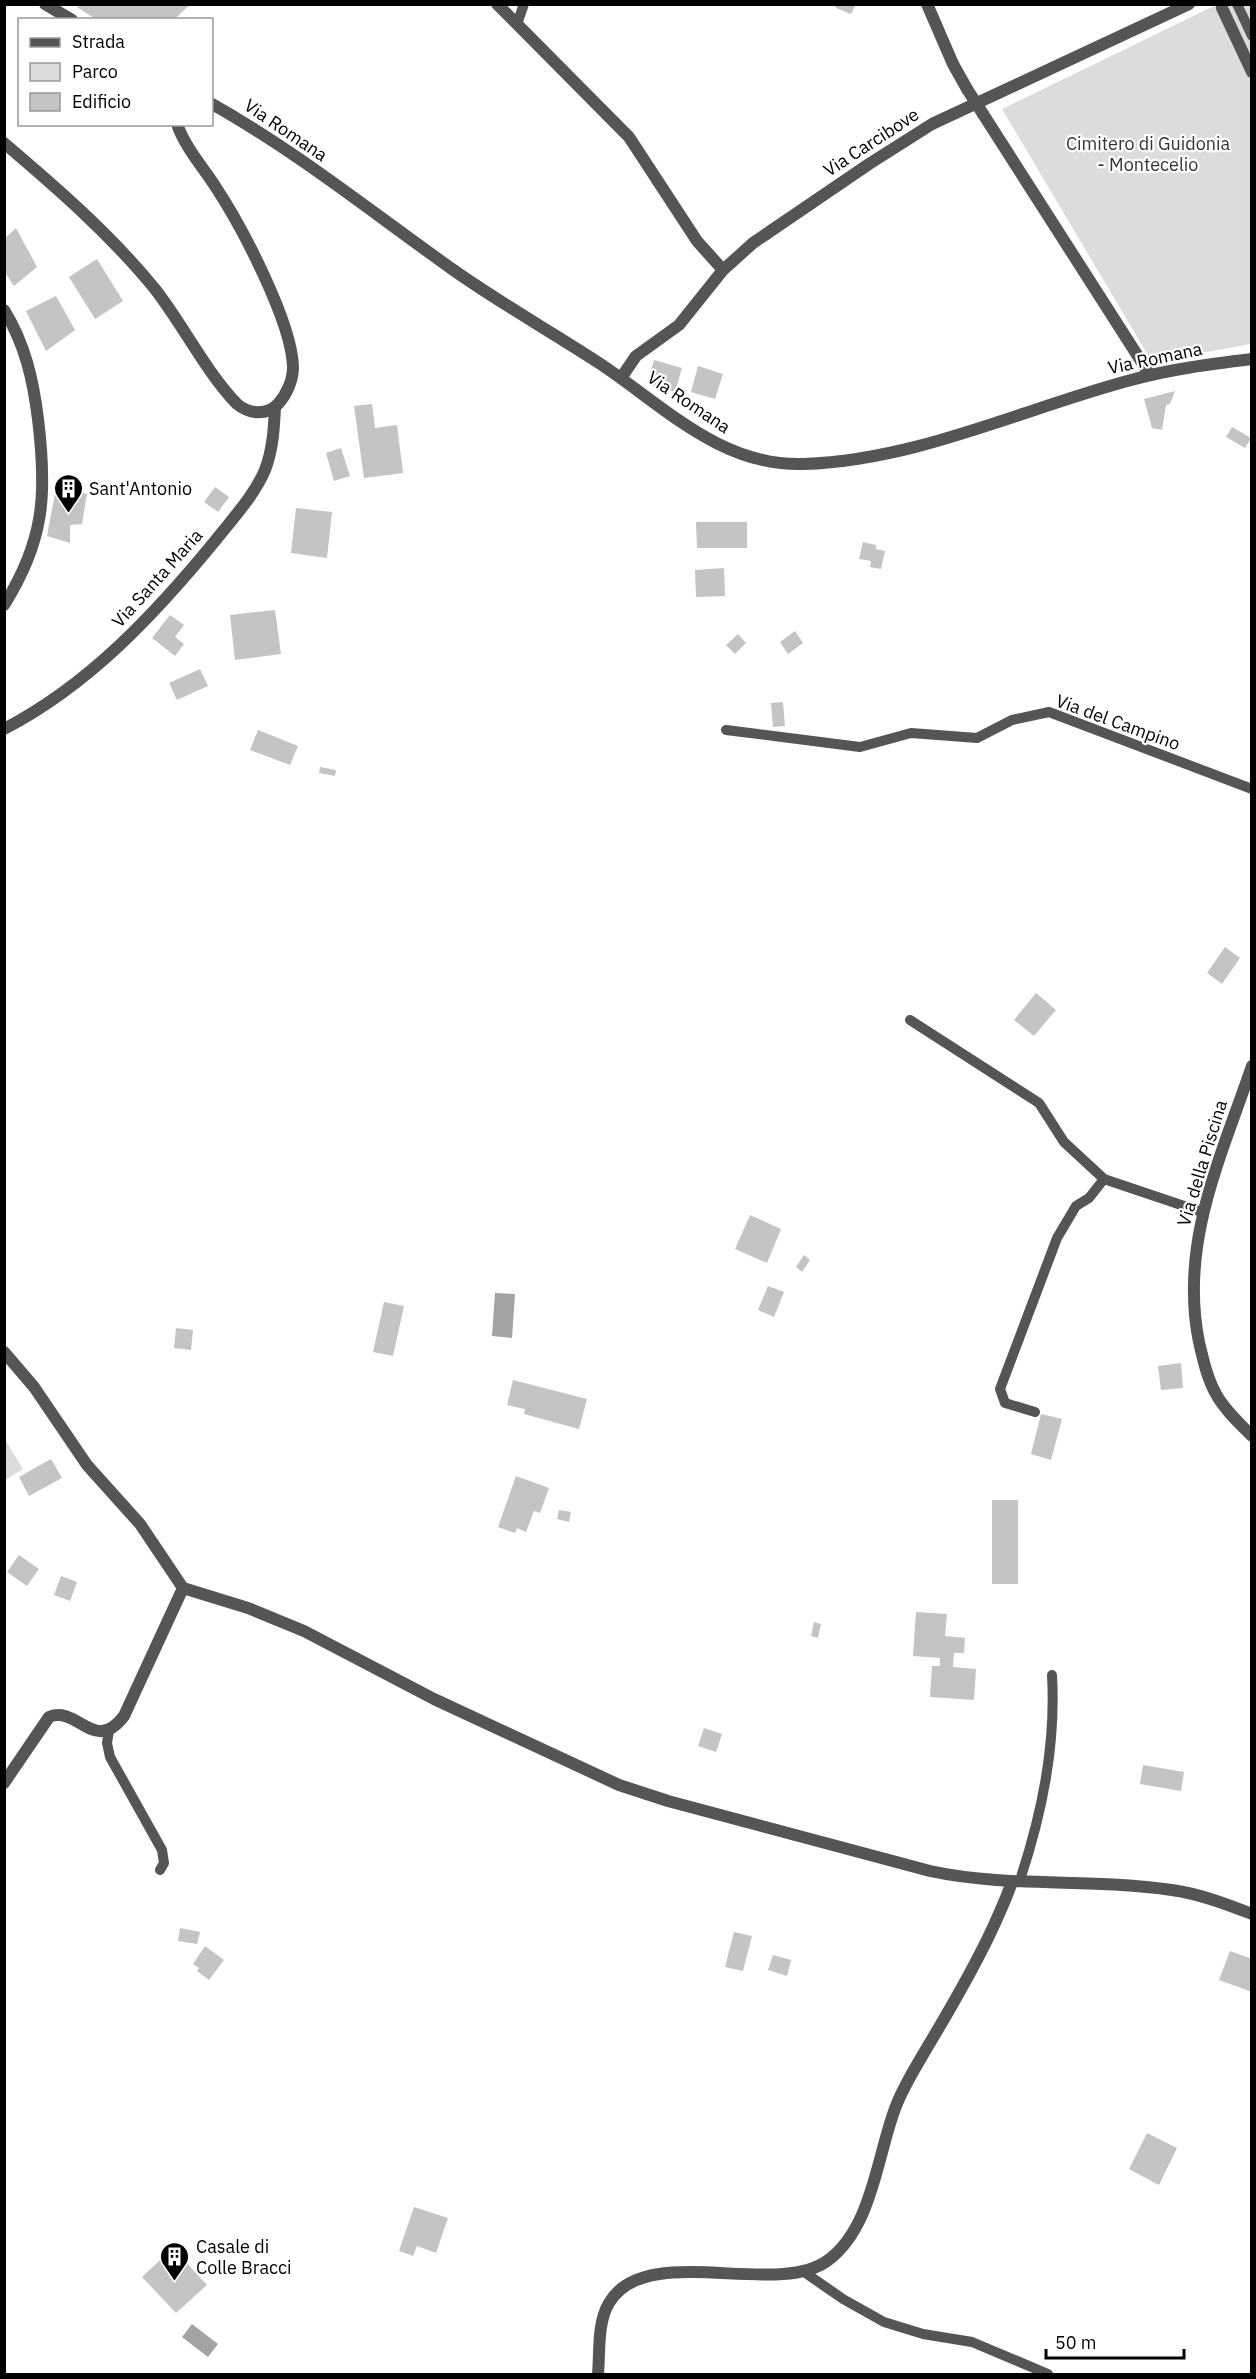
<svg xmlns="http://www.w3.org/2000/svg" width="1256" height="2379" viewBox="0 0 1256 2379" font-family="'IBM Plex Sans',sans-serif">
	<rect width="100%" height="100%" fill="#fff"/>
	<path fill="#dcdcdc" d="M1216,5H1251V344L1152,362L1002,109Z
		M4,1438L23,1469L5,1480H4Z"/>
	<path fill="#a3a3a3" d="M495,1293L515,1294L512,1338L492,1336Z
		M192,2324L218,2344L208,2357L182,2337Z"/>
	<path fill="#c4c4c4" d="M83,4H186L188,6L174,20H97L77,7Z
		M835,4H856L851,14L836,8Z
		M16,228L37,267L14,286L4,271V239Z
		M97,259L123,301L95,319L69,277Z
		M56,296L75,330L46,351L26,311Z
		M654,360L682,368L675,392L647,384Z
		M698,366L723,374L715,399L691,392Z
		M1175,391L1170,404L1166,405L1162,430L1152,428L1144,399Z
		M372,404L375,428L397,425L403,473L364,478L354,406Z
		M1232,427L1251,438L1245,448L1226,437Z
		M341,448L350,476L334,481L326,453Z
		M65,483L70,484L75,491L87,494L82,524L70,525V543L47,536L56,488Z
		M215,487L229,497L218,512L204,502Z
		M296,508L332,512L327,558L291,553Z
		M696,522H747V548H697Z
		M863,542L876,545V549L885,551L881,569L870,567L871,561L859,559Z
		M724,568L725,596L696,597L695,570Z
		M275,610L281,654L235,660L230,615Z
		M170,615L184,625L175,637L184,644L175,656L152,638Z
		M795,631L803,643L788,654L780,642Z
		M738,634L746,643L735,654L726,645Z
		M200,669L208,686L177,700L169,683Z
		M783,702L785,726L773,727L771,703Z
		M258,730L298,746L290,765L250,750Z
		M320,767L336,770L335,776L319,773Z
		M1225,947L1240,958L1222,984L1207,973Z
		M1036,993L1056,1010L1034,1036L1014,1020Z
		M750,1215L781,1229L767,1263L735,1249Z
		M804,1255L810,1260L802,1272L796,1267Z
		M768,1286L784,1292L774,1317L758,1310Z
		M384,1302L404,1306L393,1356L373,1352Z
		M176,1328L193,1330L191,1350L174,1348Z
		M1181,1363L1183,1388L1161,1390L1158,1366Z
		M513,1380L587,1399L579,1429L524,1414L525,1409L507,1405Z
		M1041,1414L1062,1419L1051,1460L1031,1454Z
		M51,1459L62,1478L29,1496L19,1477Z
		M516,1476L549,1488L540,1513L534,1511L526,1532L517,1528L515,1533L498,1527Z
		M992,1500H1018V1584H992Z
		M559,1510L571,1512L569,1522L557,1519Z
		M19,1555L39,1569L27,1586L7,1572Z
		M61,1576L77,1582L70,1601L54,1595Z
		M916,1612L947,1614L945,1636L965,1638L964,1653H954L953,1667L976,1669L974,1700L930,1697L932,1666H940V1658L913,1656Z
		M814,1622L821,1624L818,1638L811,1636Z
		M704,1728L722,1734L716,1752L698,1746Z
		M1143,1765L1184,1772L1181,1791L1140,1784Z
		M180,1928L200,1932L197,1944L178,1941Z
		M734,1932L752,1936L743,1971L725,1967Z
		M205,1946L224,1960L209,1980L197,1971L199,1968L193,1964Z
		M1230,1951L1252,1959V1992L1219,1980Z
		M773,1955L791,1960L787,1976L768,1970Z
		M1147,2133L1177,2148L1159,2185L1129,2169Z
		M414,2207L448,2218L436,2253L417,2246L413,2256L399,2251Z
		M173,2248L207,2285L176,2313L142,2277Z"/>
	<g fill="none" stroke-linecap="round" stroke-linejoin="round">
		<path stroke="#555" stroke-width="10" d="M1237,4L1252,36
			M517,24L524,4
			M726,730L860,747L911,733L977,738L1012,720L1049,712L1252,789
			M910,1020L1039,1103L1064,1142L1104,1179L1202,1212
			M1035,1412L1005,1403L1000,1389L1057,1238L1076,1206L1089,1198L1104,1179
			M109,1731L107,1743L110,1757L162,1850L164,1863L160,1870
			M1020,1880C1042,1813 1056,1746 1052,1675
			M804,2272L843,2299L884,2322L923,2334L972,2342L1048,2374"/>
		<path stroke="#555" stroke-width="12" d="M497,4L629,137L697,241L723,270
			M927,4L953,64L967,89
			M1222,8L1252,72
			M983,114L1150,375
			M4,310C25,344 33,379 38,419C47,493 45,540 4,605
			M621,378L636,356L679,325L723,270L753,243L869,164L932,124L1189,4
			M4,729C89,685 155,614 215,541C233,518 254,496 265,470C273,449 274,428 275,407
			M1252,1066C1221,1157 1179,1244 1199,1342C1203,1359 1207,1378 1216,1394C1224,1409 1239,1423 1252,1436
			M4,1352L34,1387L87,1465L140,1524L183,1588L248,1608L304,1631L434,1699L619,1785L668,1801L930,1871C1009,1888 1092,1878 1172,1890C1200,1894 1226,1904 1252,1914
			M4,1783L49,1717C78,1705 94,1755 124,1716L183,1588
			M598,2374C600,2352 597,2323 609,2303C645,2241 775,2298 827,2261C873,2228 877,2154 896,2106C904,2085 917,2065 928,2046C952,2006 976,1965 995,1923C1001,1909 1008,1895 1012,1881"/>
		<path stroke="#555" stroke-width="12" d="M45,4L72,20
			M212,104C296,151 373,213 452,269C500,303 550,331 599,363C664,406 721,467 804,464C918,460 1022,409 1131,380C1171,369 1211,364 1252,359
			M4,143C57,188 111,235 155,289C183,325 206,372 237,404C249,414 266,416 278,404C287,394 293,380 293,367C292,322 241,225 215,186C202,166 185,147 177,124"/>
		<path stroke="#555" stroke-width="12" d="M967,89L983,114"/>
	</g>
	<defs>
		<symbol id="building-pin" viewBox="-11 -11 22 30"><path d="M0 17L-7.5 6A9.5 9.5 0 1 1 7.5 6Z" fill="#000" stroke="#fff"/><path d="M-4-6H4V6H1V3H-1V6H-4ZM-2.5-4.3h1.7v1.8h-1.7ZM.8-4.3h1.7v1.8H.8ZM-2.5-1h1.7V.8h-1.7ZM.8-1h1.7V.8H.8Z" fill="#fff"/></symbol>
	</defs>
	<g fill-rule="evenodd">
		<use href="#building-pin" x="52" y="472" width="33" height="45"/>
		<use href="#building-pin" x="158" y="2240" width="33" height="45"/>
	</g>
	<g text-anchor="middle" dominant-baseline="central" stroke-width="4.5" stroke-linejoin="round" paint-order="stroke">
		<g font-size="18" fill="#000" stroke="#fff">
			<text transform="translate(286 130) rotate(34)">Via Romana</text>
			<text transform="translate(871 142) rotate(-33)">Via Carcibove</text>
			<text transform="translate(1155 358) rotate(-12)">Via Romana</text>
			<text transform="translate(689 402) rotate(34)">Via Romana</text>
			<text transform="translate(157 578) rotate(-48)">Via Santa Maria</text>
			<text transform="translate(1118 722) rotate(20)">Via del Campino</text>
			<text transform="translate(1202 1163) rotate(-73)">Via della Piscina</text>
		</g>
		<g font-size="18" fill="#333" stroke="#fff">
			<text x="1148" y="143">Cimitero di Guidonia<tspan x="1148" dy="21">- Montecelio</tspan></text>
		</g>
		<g font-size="18" fill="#000" stroke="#fff" text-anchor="start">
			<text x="89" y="488">Sant'Antonio</text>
			<text x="196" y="2246">Casale di<tspan x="196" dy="21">Colle Bracci</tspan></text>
		</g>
	</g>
	<rect width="1256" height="2379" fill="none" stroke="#000000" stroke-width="12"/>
	<rect x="18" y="18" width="195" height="108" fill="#ffffff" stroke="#999999" stroke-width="1.5"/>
	<rect x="30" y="38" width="30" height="9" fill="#555555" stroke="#999999" stroke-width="1.5"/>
	<text x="72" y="48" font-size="18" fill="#000000">Strada</text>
	<rect x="30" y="63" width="30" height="18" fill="#dcdcdc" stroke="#999999" stroke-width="1.5"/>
	<text x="72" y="78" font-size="18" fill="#000000">Parco</text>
	<rect x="30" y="93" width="30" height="18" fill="#c4c4c4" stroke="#999999" stroke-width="1.5"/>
	<text x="72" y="108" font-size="18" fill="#000000">Edificio</text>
	<path d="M1046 2349v9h138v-9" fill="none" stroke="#000000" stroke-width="3"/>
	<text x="1055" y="2349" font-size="18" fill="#000000" stroke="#ffffff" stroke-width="4.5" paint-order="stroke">50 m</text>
</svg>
